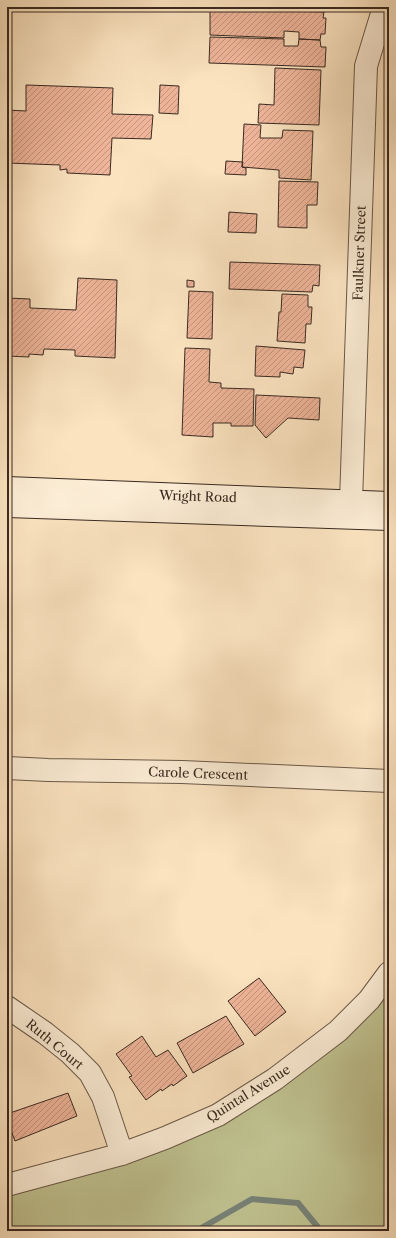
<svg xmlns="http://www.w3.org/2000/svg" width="396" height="1238" viewBox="0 0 396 1238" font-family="'Libre Caslon Text',serif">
	<defs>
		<pattern id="building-hatch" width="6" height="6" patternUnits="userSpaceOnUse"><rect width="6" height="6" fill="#efb59a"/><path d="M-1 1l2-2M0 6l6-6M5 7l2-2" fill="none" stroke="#c3937d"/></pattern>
	</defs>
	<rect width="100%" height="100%" fill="#fbe3c0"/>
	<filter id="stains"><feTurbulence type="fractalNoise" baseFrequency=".005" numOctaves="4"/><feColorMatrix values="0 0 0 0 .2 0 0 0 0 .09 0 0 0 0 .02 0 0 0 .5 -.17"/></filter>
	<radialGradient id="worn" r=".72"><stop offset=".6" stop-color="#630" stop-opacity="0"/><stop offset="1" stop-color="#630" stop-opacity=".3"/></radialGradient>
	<path fill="#c0c391" stroke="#7d7658" d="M389,961V1231H7V1184L138,1148L265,1085L376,990Z"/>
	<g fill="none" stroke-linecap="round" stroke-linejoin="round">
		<path stroke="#778378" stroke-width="6" d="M196,1231L252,1199L298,1203L321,1231"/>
	</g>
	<path fill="url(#building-hatch)" stroke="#3a2a20" d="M220,7H255V8Z
		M210,9L324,12L323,18H326L325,34H321L320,40L299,39V32L284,31V38L210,35Z
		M210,37L284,39V46H298L299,39L320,40L321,47H326L325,67L209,63Z
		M275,68L321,70L319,125L258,123L259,104L274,105Z
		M26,85L113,88L112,114L153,115L151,139L112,138L110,175L67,173V169L60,170V165L7,163V110L26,111Z
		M160,85L179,86L178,114L159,113Z
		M244,124L261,125L260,138H282L283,130L313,131L311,180L279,178V170L242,167Z
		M226,161L243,162L242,167L246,168V175L225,174Z
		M279,181L318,182L317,205H307V228L278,227Z
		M229,212L257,214L256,233L228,232Z
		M230,262L320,265L319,286L313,285L312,292L229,289Z
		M78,278L117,280L115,358L75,356V350L44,349L43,355L29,354V357L7,356V298L30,299V308L76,310Z
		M187,280L194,281V287H187Z
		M189,291L213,292L212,339L187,338Z
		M282,294L308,295V307H312L311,324H306L305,343L277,341L279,312H281Z
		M256,346L305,350L303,368L294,367L293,374L280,372V377L255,376Z
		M185,348L210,349L209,382L221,383V388L254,389L253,426H231V423H213V437L182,435Z
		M256,395L320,398L319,420L288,418L266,438L255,425Z
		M385,415H389V445H385Z
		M259,978L286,1012L255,1036L228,1001Z
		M226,1016L244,1044L193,1073L177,1043Z
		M142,1036L156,1057L168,1050L187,1076L173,1086L172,1084L162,1091L161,1089L146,1100L129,1077L132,1076L116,1054Z
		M68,1093L77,1116L15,1141L7,1120V1114Z"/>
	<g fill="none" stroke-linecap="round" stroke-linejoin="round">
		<defs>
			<path id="street" d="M351,501L366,66L384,7
				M7,768L48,770L182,772L389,781
				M7,1007L45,1033L70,1053L90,1073L103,1097L122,1154
				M7,1185L122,1154L165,1138L218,1115L275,1079L338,1031L369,1000L389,973"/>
			<path id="secondary" d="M7,488L389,503
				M7,506L389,519"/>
		</defs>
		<use href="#street" stroke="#6a5848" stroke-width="24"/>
		<use href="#secondary" stroke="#3a2a20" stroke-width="24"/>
		<use href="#street" stroke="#fcedd6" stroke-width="22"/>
		<use href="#secondary" stroke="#fcedd6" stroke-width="22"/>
	</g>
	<g text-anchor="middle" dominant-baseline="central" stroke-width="4" stroke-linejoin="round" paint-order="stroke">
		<g font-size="13" fill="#3a2a20" stroke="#fcedd6">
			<text transform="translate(359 253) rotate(-88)">Faulkner Street</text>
			<text transform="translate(198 496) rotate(2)">Wright Road</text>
			<text transform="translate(198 773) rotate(2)">Carole Crescent</text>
			<text transform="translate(55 1044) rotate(40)">Ruth Court</text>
			<text transform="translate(248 1093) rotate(-32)">Quintal Avenue</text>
		</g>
	</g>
	<rect width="396" height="1238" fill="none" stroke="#fbe3c0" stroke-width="24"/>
	<rect x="8" y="8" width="380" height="1222" fill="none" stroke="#3a2a20" stroke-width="2"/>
	<rect x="12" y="12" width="372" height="1214" fill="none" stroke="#3a2a20"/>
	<rect width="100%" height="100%" filter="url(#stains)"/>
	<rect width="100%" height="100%" fill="url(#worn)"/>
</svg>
